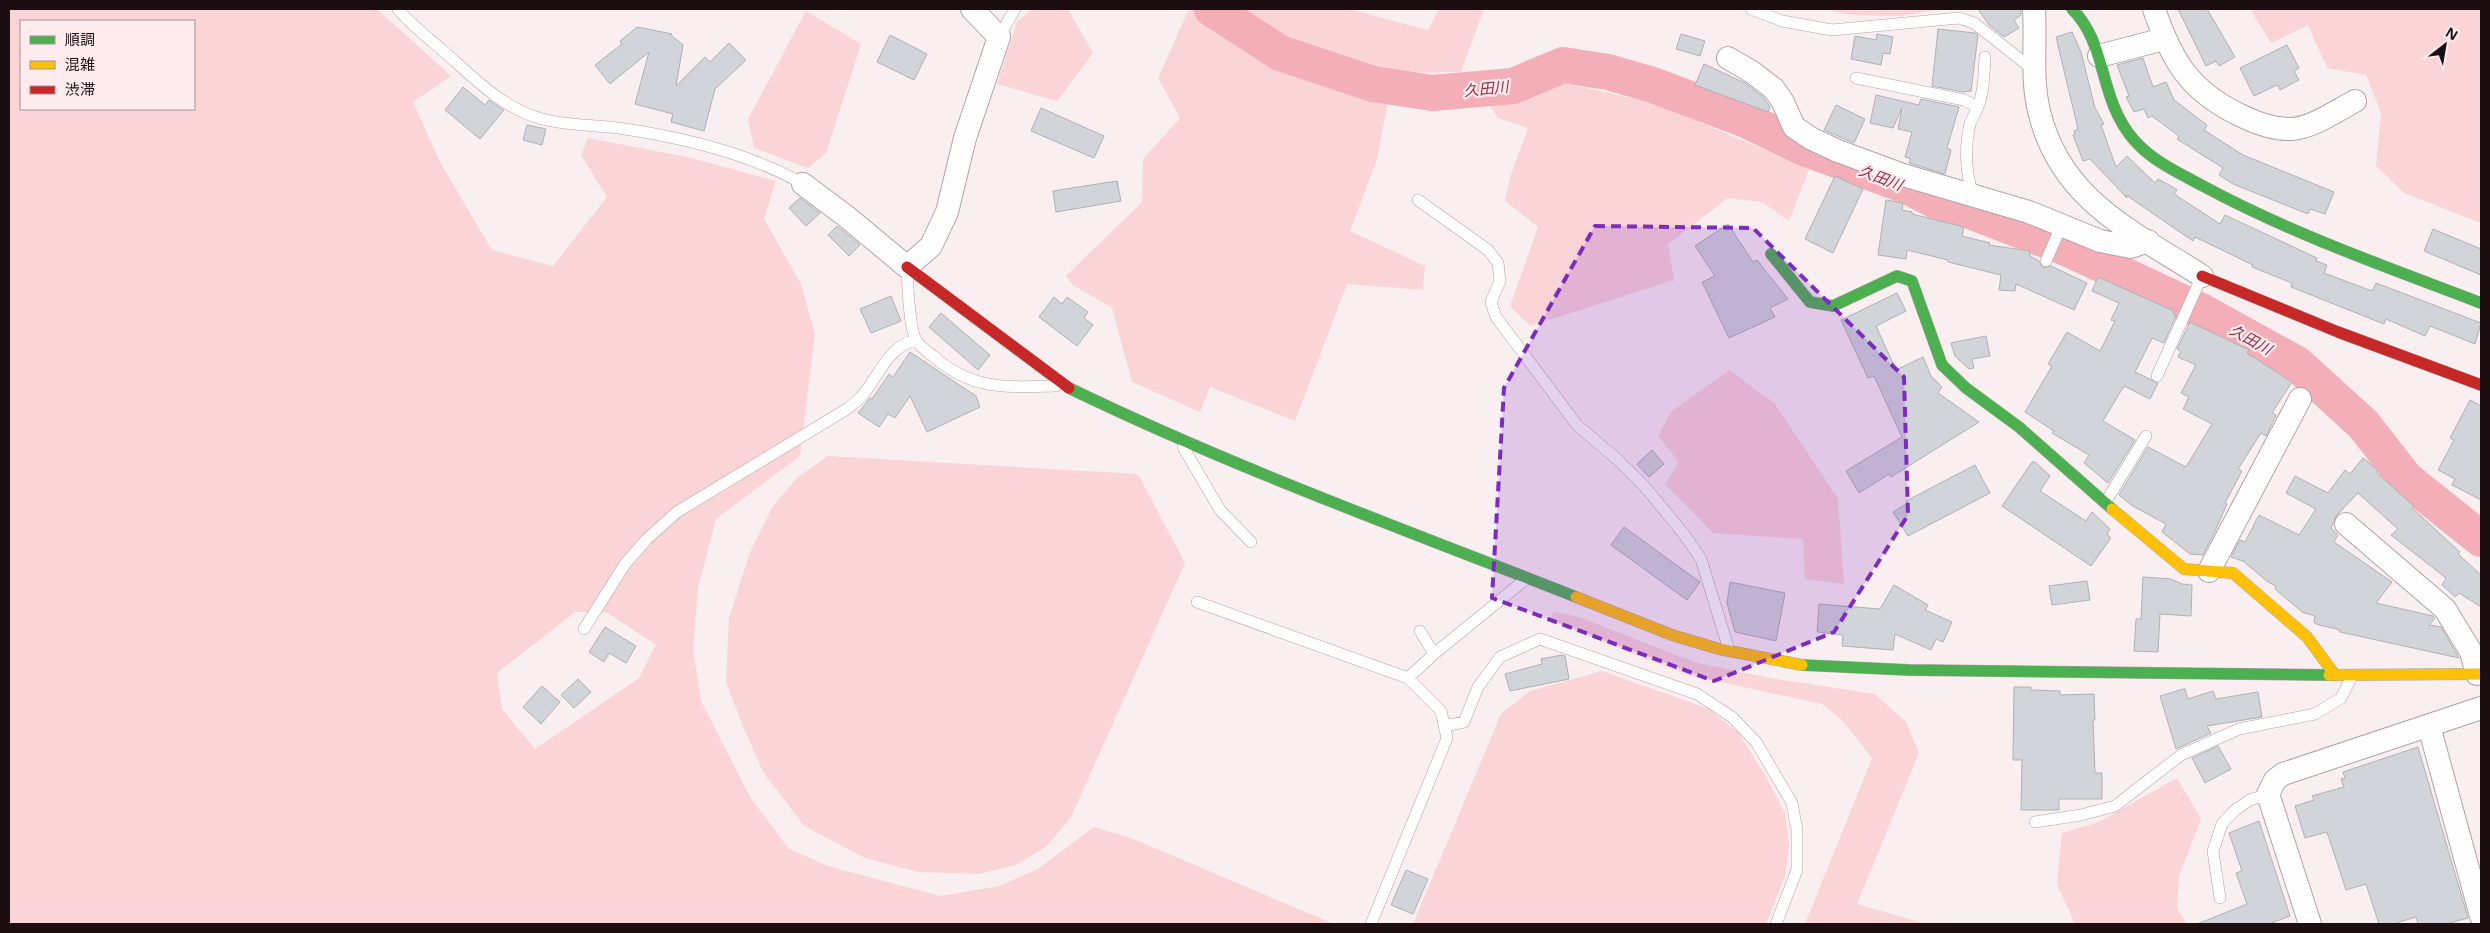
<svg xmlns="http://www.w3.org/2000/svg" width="2490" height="933" viewBox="0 0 2490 933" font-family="'Open Sans','Noto Sans JP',sans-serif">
	<rect width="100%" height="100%" fill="#f9eff0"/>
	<path fill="#fad4d7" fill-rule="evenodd" d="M9,9H377L451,76L413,102L441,164L492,250L553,266L607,197L581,155L588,138L687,157L776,181L764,219L801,284L815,334L800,456L716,519L698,588L693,649L701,701L750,797L789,849L831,867L941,896L999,886L1038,869L1094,827L1131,838L1334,924H9ZM21,21H194V109H21ZM575,612H606L656,645L639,678L535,749L502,709L497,673Z
		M1032,9H1068L1093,53L1057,101L997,84L1017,22Z
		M1189,9H1349L1428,30L1439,9H1484L1461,72L1393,73L1377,160L1350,231L1425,266L1423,290L1347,284L1295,421L1210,387L1200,412L1132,382L1112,308L1073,285L1066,276L1142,202L1143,159L1180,118L1158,78Z
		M1822,9H1940L1901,16L1853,15Z
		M2250,9H2481V223L2404,193L2376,166L2381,113L2366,75L2327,68L2308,25L2271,43Z
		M806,11L861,44L826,153L808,168L754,148L748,119Z
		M1555,81L1658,104L1809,169L1789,221L1762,202L1728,198L1668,244L1674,280L1530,326L1510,306L1538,227L1505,201L1510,177L1528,128L1498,118L1490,106Z
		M1729,370L1775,404L1838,499L1844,584L1805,579L1803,539L1713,533L1665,484L1679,462L1658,436L1671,412Z
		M828,456L1138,474L1185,563L1071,817L1047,846L1016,865L979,874L919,872L865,858L804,826L763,772L742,724L726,682L729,618L749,555L772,507L798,477Z
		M1554,612L1576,616L1697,663L1770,678L1875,694L1906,722L1919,753L1857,904L1926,924H1805L1872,758L1841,719L1822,704L1688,675L1550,621Z
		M1602,671L1709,709L1738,732L1765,775L1785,813L1789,847L1785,876L1766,924H1413L1501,714L1530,691Z
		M2177,778L2201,819L2179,876L2177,908L2187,924H2075L2057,884L2062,833L2099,822Z"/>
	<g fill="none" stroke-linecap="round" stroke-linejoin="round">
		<path stroke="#f3aeb7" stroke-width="36" d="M1212,9L1280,53L1373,84L1432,93L1513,86L1563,65L1608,72L1653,85L1746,120L1804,148L1909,187L1936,201L1962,208L2066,248L2201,311L2297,364L2363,424L2406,479L2481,539"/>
	</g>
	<path fill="#d1d4d8" stroke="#aeb0b4" d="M1978,9H2021V15L2014,20L2019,28L2004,37L1989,25Z
		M2178,9H2207L2235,57L2219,66L2216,61L2206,66Z
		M637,27L672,34L671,35L683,45L676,86L705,57L710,62L729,43L746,60L715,89L704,131L671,122L673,114L635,104L649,52L610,84L595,65L622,44L620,41Z
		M1938,29L1975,33L1978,35L1971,91L1963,92L1932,86Z
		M2072,32L2081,52L2095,108L2104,124L2101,125L2116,167L2127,156L2155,183L2158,179L2171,186L2177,190L2174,194L2220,224L2225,215L2317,258L2316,261L2327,265L2324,273L2372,291L2376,283L2481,323L2475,344L2430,326L2425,336L2386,319L2384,324L2291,287L2292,283L2252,267L2253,265L2195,237L2193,241L2126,195L2127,198L2090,159L2083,161L2073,135L2075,134L2074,131L2078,129L2056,37Z
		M1681,34L1705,41L1700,56L1676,49Z
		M1877,34L1893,37L1890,54L1883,53L1881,65L1851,59L1855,36L1876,40Z
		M890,35L927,54L914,80L877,62Z
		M2287,45L2299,68L2294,71L2299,80L2280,90L2277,85L2254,96L2240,68Z
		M2143,58L2153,87L2166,82L2174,100L2207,125L2204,130L2243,155L2334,192L2325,214L2310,209L2308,214L2233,184L2219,175L2223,168L2177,139L2179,136L2152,116L2148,118L2144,109L2134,112L2126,97L2129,96L2117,65Z
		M1704,64L1745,83L1764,98L1770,107L1768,112L1695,85Z
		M463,87L485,105L489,100L504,110L480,139L445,110Z
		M1876,95L1919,105L1921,99L1959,107L1947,148L1951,150L1945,174L1909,163L1911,159L1905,157L1912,132L1898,129L1902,108L1893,128L1870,123Z
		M1836,105L1865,119L1854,143L1824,130Z
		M1041,108L1104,136L1094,158L1031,131Z
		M527,125L546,129L542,145L523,140Z
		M1835,176L1863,189L1833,253L1805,239Z
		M1117,181L1121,201L1056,212L1053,191Z
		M800,198L820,213L806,226L789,208Z
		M1886,200L1903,203L1902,210L1912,212V214L1964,227L1962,236L1990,243L1989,245L2030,251V256L2039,261L2043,268L2051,266L2087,283L2074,310L2016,284L2015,291L1999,290L2001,275L1948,262V260L1907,250L1906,259L1878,255Z
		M1728,224L1753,262L1757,260L1788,299L1770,308L1775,317L1729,338L1702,282L1715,276L1695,246Z
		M837,226L860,245L849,256L828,235Z
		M2433,229L2481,249V275L2424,251Z
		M2098,277L2174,311L2173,314L2176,316L2164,343L2152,338L2135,372L2158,383L2150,399L2124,386L2103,421L2135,440L2108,483L2084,463L2089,455L2052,433L2054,431L2025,412L2052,366L2048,364L2067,332L2100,351L2115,321L2111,320L2119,303L2092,291Z
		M1897,293L1906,311L1876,326L1896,370L1923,357L1931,376L1942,387L1938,393L1979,422L1891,477L1889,474L1859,493L1846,471L1902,437L1874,376L1868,378L1841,320Z
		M891,296L901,321L871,333L860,309Z
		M1054,297L1062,304L1067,297L1088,312L1084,318L1093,325L1077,346L1039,317Z
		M941,313L990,355L978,370L929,327Z
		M2190,322L2249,350L2247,353L2292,382L2272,413L2276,415L2266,436L2261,433L2238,469L2242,471L2225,503L2227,504L2216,529L2203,555L2190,554L2162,532L2166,524L2131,505L2119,495L2148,447L2186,467L2212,424L2183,409L2189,397L2181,393L2196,365L2178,357L2181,351L2177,349Z
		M1986,336L1990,356L1972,359L1974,368L1969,369L1955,356L1951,343Z
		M910,352L976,396L980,407L927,432L910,396L895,418L888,414L879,427L858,413L870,398L872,399L889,374L893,377Z
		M2470,400L2481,406V500L2452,485L2455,479L2438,470L2454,440L2450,438Z
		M1652,450L1664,464L1649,477L1637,464Z
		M2363,458L2378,470L2376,472L2414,506L2412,508L2460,552L2458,554L2481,575V607L2459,593L2455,597L2442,585L2446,578L2391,535L2398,529L2358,493L2336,516L2331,528L2338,535L2334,542L2392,582L2376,603L2433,616L2435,618L2429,625L2441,627L2459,658L2340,632V630L2316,624L2314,622L2315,616L2302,612L2275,589L2276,586L2268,582L2243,561L2231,557L2240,540L2245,542L2259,515L2299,535L2316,509L2286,493L2295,476L2328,493L2345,470L2350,474Z
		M2032,462H2035L2050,476L2040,491L2086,521L2092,512L2110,529L2107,534L2111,538L2091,566L2002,506Z
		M1975,465L1990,493L1908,536L1893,512L1908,503L1906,501Z
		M1624,527L1700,582L1687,600L1611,545Z
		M2143,577L2171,579L2182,584L2192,585L2191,616L2160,614L2158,652L2134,651L2136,619H2141Z
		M2087,581L2090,600L2052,605L2049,586Z
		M1730,582L1785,593L1776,641L1735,632L1727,603Z
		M1894,585L1928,605L1925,610L1952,622L1943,642L1936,639L1931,650L1895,634L1893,650L1842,646L1843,635L1817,632L1819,604L1880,609Z
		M605,627L636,646L626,663L609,653L604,662L589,652Z
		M1562,655L1565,656L1569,679L1510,691L1505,674L1542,664L1541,659Z
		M578,679L591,692L574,708L561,695Z
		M542,686L560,702L541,724L523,707Z
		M2014,687H2031V690L2060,691V695L2094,694L2095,720H2093L2095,773H2102V799H2059V810H2021L2022,760H2013Z
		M2183,689H2185L2188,699L2213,691L2216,699L2258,692L2262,717L2207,726L2211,733L2176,749L2160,696Z
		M2218,746L2231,769L2205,783L2192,758Z
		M2418,747L2468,918L2446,924H2418L2416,917L2393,924H2379L2366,884L2346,890L2327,832L2305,838L2295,806L2314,800L2312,796L2344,787L2341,779L2345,778L2343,772Z
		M2259,821L2290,916L2269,924H2197L2247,904L2236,873L2242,871L2229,833Z
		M1406,870L1428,879L1413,914L1391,905Z"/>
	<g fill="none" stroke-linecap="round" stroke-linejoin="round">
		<defs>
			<path id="lane" d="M398,9C409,23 426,36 440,48C471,75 501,108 542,119C569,126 598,125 625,129C684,138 751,154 803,184
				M1751,9L1782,21L1832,30L1959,18L1974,23L2035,71
				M999,37L1015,9
				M1856,78L1964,100L1978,107
				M1973,196C1966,173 1964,149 1970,124C1972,118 1976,113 1978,107C1984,91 1984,74 1985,57
				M1418,200L1488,250L1498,263L1500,281L1491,302L1496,317L1577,425L1618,460L1645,487L1683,533L1701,559L1729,650
				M2046,261L2062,224
				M907,271C908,287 909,327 916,340C919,346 928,352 933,356C973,391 1006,387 1056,386
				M2157,376L2202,276
				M1183,447L1220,510L1251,542
				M2105,503L2146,436
				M1197,602L1408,678L1434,654L1526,579
				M584,629L625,564L647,539L677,512L847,409C852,405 857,401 862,396C879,376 888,346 916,340
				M1420,631L1434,654
				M1444,726L1464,722L1478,687L1500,657L1540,639L1697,694L1732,717L1756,742L1792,803L1797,830V870L1776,924
				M2035,822L2081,815L2115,806L2181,755L2239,729L2315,714L2341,698L2352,676
				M2220,898L2213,851L2222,824L2235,810L2250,800L2268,794
				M1371,924L1447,738L1441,711L1408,678"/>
			<path id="street" d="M2034,9C2036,43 2031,78 2039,111C2060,200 2132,231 2202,276
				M2154,9C2172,62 2191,93 2244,117C2259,124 2275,130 2292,129C2314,127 2336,111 2355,101
				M2099,56L2164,39
				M1728,58L1752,72L1774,89L1783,102L1794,127L1812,139L1838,151L1903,175L2029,212L2100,241L2131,247L2148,241
				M803,184L847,217L907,267L931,246L947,212L965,138L999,37L972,9
				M2346,524L2445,609L2471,652L2477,674
				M2209,571L2300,399
				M2429,726L2481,916
				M2310,924L2268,794L2275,780L2283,774L2481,708"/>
			<path id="fast" d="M2072,9C2108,44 2098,99 2134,140C2152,161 2179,173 2203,186C2292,234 2387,267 2481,303
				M1771,254L1810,302L1833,306L1897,276L1912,281L1942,365L1966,388L2019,427L2112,509
				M1069,388C1234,468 1406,530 1576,597
				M1802,665L1909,670L2329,675"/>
			<path id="slow" d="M2112,509L2184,569L2233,573L2307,637L2335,675
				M1576,597L1672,635L1719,649L1802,665
				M2329,675L2481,674"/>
			<path id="jam" d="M907,267L1069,388
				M2202,276L2338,332L2481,385"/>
		</defs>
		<use href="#lane" stroke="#afa4a5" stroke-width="12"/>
		<use href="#street" stroke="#afa4a5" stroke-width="24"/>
		<use href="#fast" stroke="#afa4a5" stroke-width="12"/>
		<use href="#slow" stroke="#afa4a5" stroke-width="12"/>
		<use href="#jam" stroke="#afa4a5" stroke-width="12"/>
		<use href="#lane" stroke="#fefdfd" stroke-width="11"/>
		<use href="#street" stroke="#fefdfd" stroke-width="22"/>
		<use href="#fast" stroke="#4caf50" stroke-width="11"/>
		<use href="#slow" stroke="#ffc107" stroke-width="11"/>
		<use href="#jam" stroke="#c62828" stroke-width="11"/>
	</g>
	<path fill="#7b2cbf" fill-opacity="0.2" stroke="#7b2cbf" stroke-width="4" stroke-dasharray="10 6" stroke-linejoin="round" d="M1595,226L1753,228L1904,377L1908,515L1834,632L1714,681L1492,598L1504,388Z"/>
	<g text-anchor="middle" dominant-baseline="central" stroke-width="4.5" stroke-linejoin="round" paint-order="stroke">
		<g font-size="15" font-style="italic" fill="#962741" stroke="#fdebed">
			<text transform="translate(1486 88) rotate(-6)">久田川</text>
			<text transform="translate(1881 177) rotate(21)">久田川</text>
			<text transform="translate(2251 339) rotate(29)">久田川</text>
		</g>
	</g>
	<rect width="2490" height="933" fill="none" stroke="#1c0e10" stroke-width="20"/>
	<rect x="20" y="20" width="175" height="90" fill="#fdebed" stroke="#a39395"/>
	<rect x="30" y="36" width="25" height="8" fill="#4caf50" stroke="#a39395"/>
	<text x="65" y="45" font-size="15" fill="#1c0e10">順調</text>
	<rect x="30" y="61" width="25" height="8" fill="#ffc107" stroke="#a39395"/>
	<text x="65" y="70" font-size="15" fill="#1c0e10">混雑</text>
	<rect x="30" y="86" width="25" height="8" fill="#c62828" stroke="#a39395"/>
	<text x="65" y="95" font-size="15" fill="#1c0e10">渋滞</text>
	<g transform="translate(2445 45) rotate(31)" stroke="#fdebed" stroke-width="4" paint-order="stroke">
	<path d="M0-4L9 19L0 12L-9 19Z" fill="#1c0e10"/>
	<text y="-8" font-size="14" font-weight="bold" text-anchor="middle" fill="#1c0e10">N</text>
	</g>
</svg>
